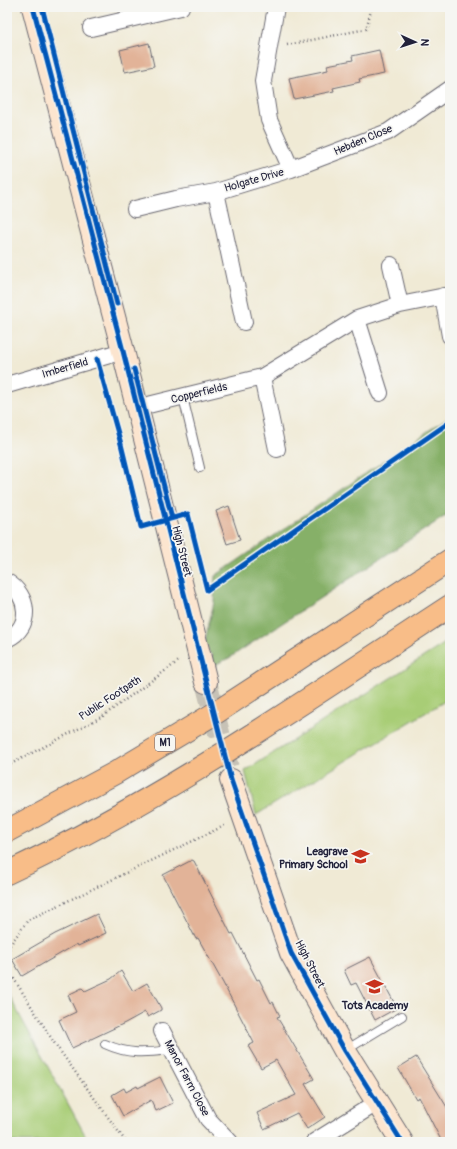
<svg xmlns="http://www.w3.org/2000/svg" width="457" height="1149" viewBox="0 0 457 1149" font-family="Pangolin,sans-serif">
	<rect width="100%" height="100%" fill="#f6f6f2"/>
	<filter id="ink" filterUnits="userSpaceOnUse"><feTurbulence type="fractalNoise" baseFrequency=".025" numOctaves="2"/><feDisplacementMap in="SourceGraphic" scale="8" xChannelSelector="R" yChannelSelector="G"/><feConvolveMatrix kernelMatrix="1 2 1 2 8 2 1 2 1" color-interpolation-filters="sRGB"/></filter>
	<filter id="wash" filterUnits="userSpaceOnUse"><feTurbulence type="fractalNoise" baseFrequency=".012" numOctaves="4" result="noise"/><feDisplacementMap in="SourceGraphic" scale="16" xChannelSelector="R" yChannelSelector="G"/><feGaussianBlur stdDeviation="0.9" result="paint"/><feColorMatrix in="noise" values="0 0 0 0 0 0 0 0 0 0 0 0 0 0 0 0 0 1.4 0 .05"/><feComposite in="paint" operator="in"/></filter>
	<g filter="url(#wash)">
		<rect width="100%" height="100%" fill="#f0ead5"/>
		<path fill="#a8cd76" stroke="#657858" d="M450,640V698L256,815L245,771Z
			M7,992L89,1142H7Z"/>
		<path fill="#86b067" stroke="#546951" d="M450,416V513L229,658L218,663L215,667L211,657L213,655L209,653L205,641L214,602L215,576Z"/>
		<g id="blocks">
			<path fill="#e2b398" d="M149,43L154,66L125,72L120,50Z
				M379,50L384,74L359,79L360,82L333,88L334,91L294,99L289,78L328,70L327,65L353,60L352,56Z
				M229,506L240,540L227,544L216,511Z
				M192,860L194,861L231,934L233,933L257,980L259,979L271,1003L273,1002L280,1016L277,1017L314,1079L305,1084L325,1117L307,1129L297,1113L264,1129L257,1113L296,1095L276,1060L261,1068L248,1046L254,1043L223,983L198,938L196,939L163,875Z
				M97,914L106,933L78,946L77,944L22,976L12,959L55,934Z
				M370,957L397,1008L375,1020L356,983L351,985L344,970Z
				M121,971L133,991L147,983L161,1008V1010L148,1017L145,1012L125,1023L72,1048L59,1020L76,1012L68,995L82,988L85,991L111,979Z
				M416,1057L450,1112V1142H442L419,1097L416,1099L398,1068Z
				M160,1077L173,1103L156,1111L151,1100L123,1116L112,1095L124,1088L126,1092L137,1086L138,1088Z"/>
		</g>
	</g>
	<g filter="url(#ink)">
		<use href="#blocks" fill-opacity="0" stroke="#6a6871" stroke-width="1"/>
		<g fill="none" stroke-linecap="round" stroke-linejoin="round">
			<path stroke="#c7c2b6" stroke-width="22" stroke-dasharray="22 11" stroke-linecap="butt" d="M206,682L231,780"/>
			<defs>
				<path id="lane" d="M183,397L200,468
					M105,1044C129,1055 145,1053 171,1050
					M346,1050L402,1016"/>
				<path id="street" d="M91,28L181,7
					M291,169L388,132L450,89
					M216,192L244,322
					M135,209L176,199L216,192L291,169L269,120L263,81L276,7
					M391,265L400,305
					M443,296L450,336
					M357,319L380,393
					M262,377L277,449
					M7,385L123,351
					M136,408L262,377L357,319L400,305L450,295
					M7,582C29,595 33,627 7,639
					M162,1031L208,1119L230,1142
					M314,1142L378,1102"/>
				<path id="secondary" d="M33,7L123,351L206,682
					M231,780L291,953L345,1051L402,1142"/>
				<path id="highway" d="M7,831L115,773L217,712L450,560
					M7,873C163,800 306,700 450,606"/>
			</defs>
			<use href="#lane" stroke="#6a6871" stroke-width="10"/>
			<use href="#street" stroke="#6a6871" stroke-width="18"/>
			<use href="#secondary" stroke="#6a6871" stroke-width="24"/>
			<use href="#highway" stroke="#6a6871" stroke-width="24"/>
			<path stroke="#6a6871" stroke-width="2.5" stroke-dasharray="1 3" stroke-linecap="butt" d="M287,45L366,29L372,7
				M7,766L103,716L180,660
				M7,957L10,945L28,920L226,825
				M7,964L9,971L55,1044L126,1142"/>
			<use href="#lane" stroke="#fff" stroke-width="8"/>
			<use href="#street" stroke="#fff" stroke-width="16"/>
			<use href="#secondary" stroke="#fce5cf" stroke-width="22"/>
			<use href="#highway" stroke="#f8bd88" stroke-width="22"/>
			<defs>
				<path id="cycleway" d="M33,7L123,351L231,780L291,953L345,1051L402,1142
					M42,7L117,304
					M97,359L121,444L141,527L188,514L207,590L450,422
					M134,369L172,518"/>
			</defs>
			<use href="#cycleway" stroke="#f6f6f2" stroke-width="8"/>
			<use href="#cycleway" stroke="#0057b8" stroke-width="5"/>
		</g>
	</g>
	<defs>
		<symbol id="school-bare" viewBox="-9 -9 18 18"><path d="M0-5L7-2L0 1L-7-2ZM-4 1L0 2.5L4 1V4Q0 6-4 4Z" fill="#c8321e" stroke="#f6f6f2" stroke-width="2.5" paint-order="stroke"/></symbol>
	</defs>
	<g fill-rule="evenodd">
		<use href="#school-bare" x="348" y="844" width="25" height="25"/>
		<use href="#school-bare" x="362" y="974" width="25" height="25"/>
	</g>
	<g text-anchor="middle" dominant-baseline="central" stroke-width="3.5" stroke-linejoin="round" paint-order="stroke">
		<rect fill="#f6f6f2" stroke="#626272" stroke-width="1" x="155" y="735" width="20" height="16" rx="3"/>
		<g font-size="10" font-weight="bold" fill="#22223b">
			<text x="165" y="743">M1</text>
		</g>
		<g font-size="11" fill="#22223b" stroke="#f6f6f2">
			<text transform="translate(363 140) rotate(-23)">Hebden Close</text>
			<text transform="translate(254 180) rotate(-16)">Holgate Drive</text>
			<text transform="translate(65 368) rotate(-16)">Imberfield</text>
			<text transform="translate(199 393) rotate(-14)">Copperfields</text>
			<text transform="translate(182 551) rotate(76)">High Street</text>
			<text transform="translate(110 698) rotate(-33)">Public Footpath</text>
			<text transform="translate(310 964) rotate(63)">High Street</text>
			<text transform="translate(187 1078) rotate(62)">Manor Farm Close</text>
		</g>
		<g font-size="11" font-weight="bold" fill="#22223b" stroke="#f6f6f2" text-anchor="end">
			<text x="348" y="851">Leagrave<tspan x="348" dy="13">Primary School</tspan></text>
			<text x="375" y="1005" text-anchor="middle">Tots Academy</text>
		</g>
	</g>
	<rect width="457" height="1149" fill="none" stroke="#f6f6f2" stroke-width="24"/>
	<g transform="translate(415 42) rotate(93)" stroke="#f6f6f2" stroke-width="3" paint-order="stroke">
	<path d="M0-3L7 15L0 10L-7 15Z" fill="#22223b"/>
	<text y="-6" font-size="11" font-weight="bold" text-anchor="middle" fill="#22223b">N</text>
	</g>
</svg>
